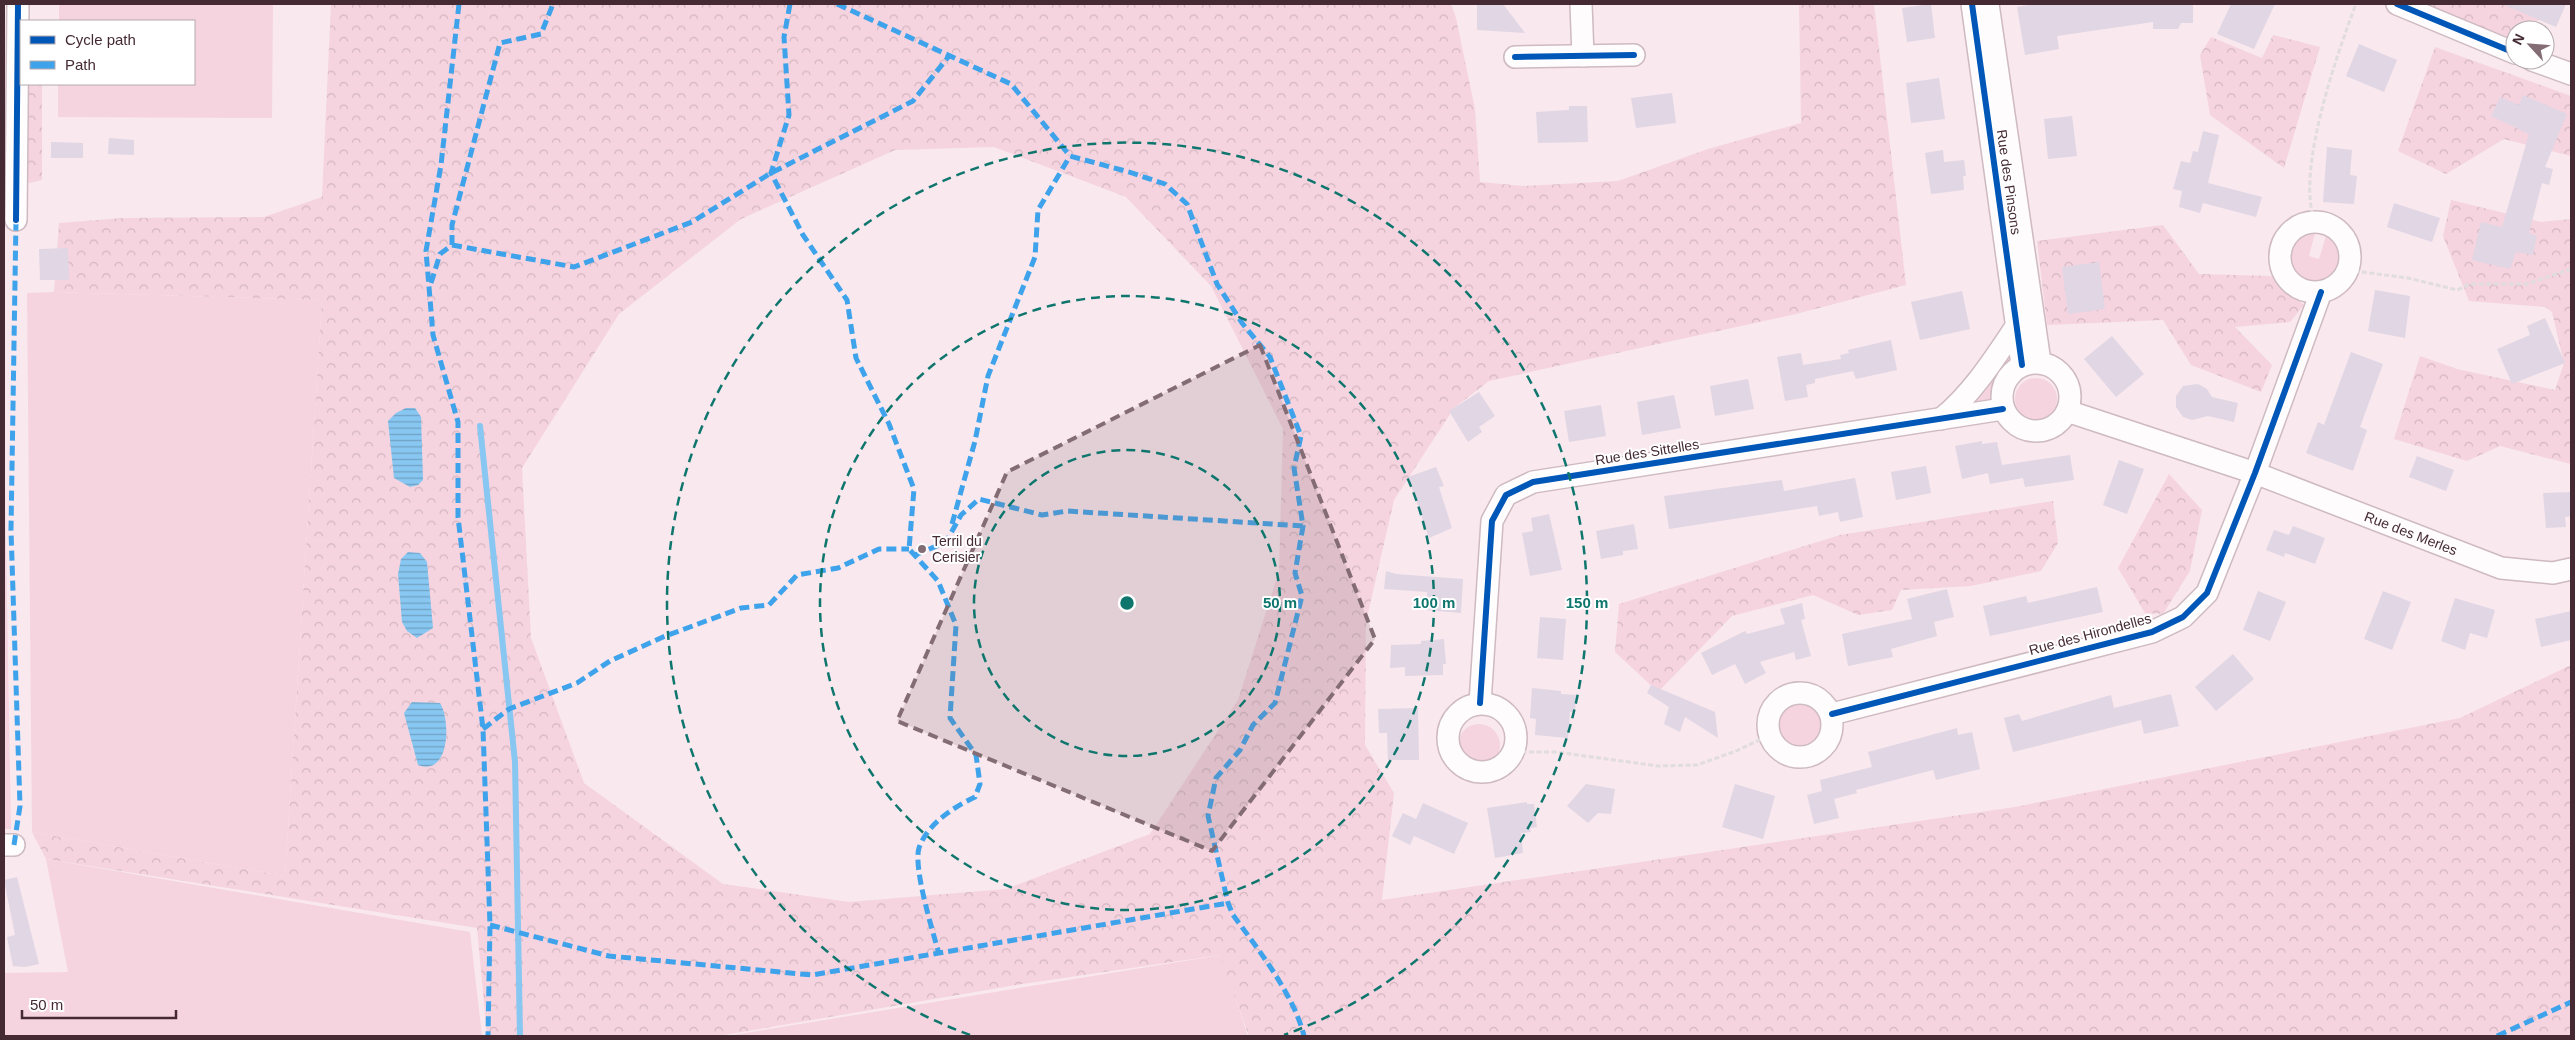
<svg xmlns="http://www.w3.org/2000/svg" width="2575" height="1040" viewBox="0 0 2575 1040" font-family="Arial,sans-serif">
	<defs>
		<pattern id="forest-crowns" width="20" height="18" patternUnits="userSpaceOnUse" patternTransform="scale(1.25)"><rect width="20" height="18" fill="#f5d4df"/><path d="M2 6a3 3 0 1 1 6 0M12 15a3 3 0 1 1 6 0" fill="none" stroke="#d3b6c0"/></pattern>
		<pattern id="water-rules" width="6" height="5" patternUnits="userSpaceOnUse" patternTransform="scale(1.25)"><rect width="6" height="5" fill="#87c7f1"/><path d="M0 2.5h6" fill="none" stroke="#70a2c4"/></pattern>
	</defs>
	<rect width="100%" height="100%" fill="#f9e8ee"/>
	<path fill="#f5d4df" d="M59,4H273L272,118L58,117V84H194V21H59Z
		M2315,233L2309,256L2319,259L2326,236C2333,238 2337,243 2340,250C2351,280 2306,302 2291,272C2282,252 2296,236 2315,233Z
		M54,292L322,300L285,876L32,832L27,293Z
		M2010,352L2011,364L1997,387L1996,397L1992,401L1966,406Z
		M2015 399a21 21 0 1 1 42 0a21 21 0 1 1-42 0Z
		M4,432L11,829H4Z
		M1778 724a22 22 0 1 1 44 0a22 22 0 1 1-44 0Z
		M1458 745a21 21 0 1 1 42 0a21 21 0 1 1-42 0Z
		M46,859L470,932L482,1036H4V973L68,972Z
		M1221,955L1248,1036H727Z"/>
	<path fill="url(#forest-crowns)" fill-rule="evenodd" d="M331,4H1451L1456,18L1475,109L1480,182L1523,186L1618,181L1708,149L1801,123L1799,4H1874L1906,285L1796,314L1489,381L1454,408L1394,500L1366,622L1365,745L1394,793L1382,900L2015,807L2460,718L2571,665V1036H1249L1220,955L1010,986L719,1036H487L477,928L46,859L32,832L285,876L322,300L54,292L59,223L123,218L264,217L322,197ZM994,147L1126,197L1211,286L1283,429L1279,571L1238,700L1150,834L1006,889L849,902L723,884L584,783L531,638L522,468L619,314L741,219L895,150Z
		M2425,4H2568L2521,30H2515V33L2509,37L2424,6Z
		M2273,35L2320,47L2284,168L2210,115L2200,55L2211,37L2262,58Z
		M2435,47L2571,96V156L2504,139L2446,174L2398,151Z
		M26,84H42V180L25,184Z
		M2451,200L2541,222L2571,219V464L2500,446L2467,461L2394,439L2420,356L2457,369L2555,390L2564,363L2552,312L2545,307L2469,301L2443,236Z
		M2163,225L2199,274L2271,276L2304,305L2290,322L2235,327L2272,365L2261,392L2191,365L2163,320L2047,325L2037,241Z
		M2169,474L2202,510L2190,571L2163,614L2145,613L2118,568Z
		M2053,501L2058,543L2041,571L1971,586L1901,590L1892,610L1858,615L1813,595L1732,616L1658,692L1615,652L1619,604L1840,535Z"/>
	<path fill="url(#water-rules)" d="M406,408H415L421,417L423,480L418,485L410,487L394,478L388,421L396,413Z
		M408,552L420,553L427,562L433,628L417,638L407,631L402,622L398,574L401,559Z
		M412,702L440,703C451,720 450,777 418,765L404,713Z"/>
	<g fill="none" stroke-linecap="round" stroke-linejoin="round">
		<path stroke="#87c7f1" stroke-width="6" d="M480,426L515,762L520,1036"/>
	</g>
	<path fill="#e1d6e4" d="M1477,4H1503L1525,33L1477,30Z
		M1931,4L1935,38L1907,42L1902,8Z
		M2036,4H2193V23H2181L2178,29H2153V22L2057,36L2059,49L2025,55L2017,7Z
		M2231,4H2275L2254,49L2217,34Z
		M2502,4H2566L2556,27Z
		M2359,44L2397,60L2384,92L2346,76Z
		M1939,78L1945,119L1911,123L1906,83Z
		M1672,93L1676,123L1636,128L1631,98Z
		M2523,95L2567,114L2545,167L2553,169L2549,185L2542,183L2529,233L2537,236L2533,255L2516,252L2510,269L2472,260L2481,222L2502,227L2529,134L2491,116L2500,97L2519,105Z
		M1569,106H1587L1588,142L1538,143L1536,112L1569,110Z
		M2072,116L2077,156L2048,159L2044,119Z
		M2203,131L2219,135L2208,183L2262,197L2256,217L2203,203L2200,213L2179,207L2182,191L2173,189L2181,161L2190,163L2193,151L2198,152Z
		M109,138L134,140V155L108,154Z
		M51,142L83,143V158H51Z
		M2327,147L2352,150L2350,175L2357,176L2354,204L2323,202Z
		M1943,150L1944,162L1964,160L1966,176H1963L1964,190L1931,194L1925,153Z
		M2394,203L2440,218L2432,242L2387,227Z
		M68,248L69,280H40L39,249Z
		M2099,262L2105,309L2068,314L2062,267Z
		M2375,290L2410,296L2405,338L2368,331Z
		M1962,291L1970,329L1920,340L1911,302Z
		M2545,318L2565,363L2512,384L2497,349L2530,335L2527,326Z
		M2112,336L2144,374L2116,397L2084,359Z
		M1891,340L1897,370L1856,379L1853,371L1815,379V383L1806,385L1808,397L1785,401L1777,357L1801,353L1803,365L1841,359L1840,355L1849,353L1848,350Z
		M2351,352L2383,364L2360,427L2367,430L2353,471L2306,453L2318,422L2324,425Z
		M1748,379L1754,409L1715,416L1710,386Z
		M2198,384L2207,389L2212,397L2238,403L2234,422L2208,416L2192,420L2183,417L2176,407V396L2183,386Z
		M1479,392L1495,416L1479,427L1482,432L1468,442L1449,411Z
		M1674,395L1681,428L1642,435L1637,402Z
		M1601,405L1606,436L1569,442L1564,411Z
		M1982,441V444L1997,442L2002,465L2070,455L2074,480L2025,487L2023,478L1990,484L1988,473L1962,479L1955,446Z
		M2417,456L2454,470L2446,491L2409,477Z
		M2119,460L2144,469L2127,514L2103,505Z
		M1926,466L1931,493L1896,500L1891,472Z
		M1436,467L1444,486L1439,487L1452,528L1429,538L1408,477Z
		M1855,478L1863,517L1840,522L1838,512L1819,516L1817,506L1669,529L1664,496L1782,480L1784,491Z
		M2571,492V516L2565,517L2566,527L2546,528L2543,493Z
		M1549,514L1562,570L1530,576L1522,533L1533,531L1531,518Z
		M1634,524L1638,549L1623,551V555L1601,559L1596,531Z
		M2293,526L2325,538L2315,564L2285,553L2284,557L2266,550L2274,530L2289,535Z
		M1386,571L1396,574L1463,579L1461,613L1426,610L1427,592L1384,589Z
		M2097,587L2103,612L1990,636L1983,606L2026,596L2028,603Z
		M1947,589L1954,617L1934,622L1937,636L1891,649L1893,657L1848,666L1842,634L1912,619L1907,599Z
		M2258,591L2286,602L2270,641L2243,630Z
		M2383,591L2411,602L2392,650L2364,639Z
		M2455,598L2495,610L2487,638L2470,633L2465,650L2441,641Z
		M1802,603L1805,619L1801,620L1811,656L1796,660L1794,652L1760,662L1766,673L1745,684L1735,664L1712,675L1701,653L1745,631L1747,634L1785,624L1780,609Z
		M2571,611V640L2541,647L2535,619Z
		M1540,617L1566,619L1563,660L1537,658Z
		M1444,639L1446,664H1443V675L1405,676V667L1390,668L1391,645L1421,644V641Z
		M2233,654L2254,679L2216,711L2195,687Z
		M1651,685L1715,712L1718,738L1685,717L1680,732L1664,724L1669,707L1647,693Z
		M1532,688L1561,691V694L1576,695L1575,712H1570L1568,738L1535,735L1536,719L1530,718Z
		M2171,694L2179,726L2144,734L2141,720L2013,752L2004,718L2019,714L2022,721L2111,695L2114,708Z
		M1418,708L1419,760H1388L1387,733H1379L1378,709Z
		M1957,728L1958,735L1972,732L1980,769L1936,780L1933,770L1856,790L1857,793L1834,799L1839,818L1814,824L1807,795L1822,791L1820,780L1872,767L1868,752Z
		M1586,784L1615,789L1611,814L1598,813L1588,823L1567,806Z
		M1735,784L1775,796L1763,839L1722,827Z
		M1527,802V804H1534L1537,827L1530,828L1531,832L1521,833L1523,853L1495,858L1487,808Z
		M1423,803L1468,823L1454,854L1414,836L1410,845L1392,836L1403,813L1416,819Z
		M17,877L39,964L25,967L13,966L7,937L15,935L4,880Z"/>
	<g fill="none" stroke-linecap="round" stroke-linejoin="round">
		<defs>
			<g id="minor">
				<path d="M1581,4L1583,56"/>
				<path d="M1972,4L2022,365"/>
				<path d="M1988,4L2040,362"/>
				<path d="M2397,4L2515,53"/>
				<path d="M1515,57L1634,55"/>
				<path d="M2532,60L2571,74"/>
				<path d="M16,220L18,4"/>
				<circle cx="2315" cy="257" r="35"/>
				<circle cx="2036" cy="397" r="34"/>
				<path id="s1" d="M2067,411L2255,473L2501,568L2553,573L2571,569"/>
				<path d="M1941,419C1973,393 1994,359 2017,325"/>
				<circle cx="1800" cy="725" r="32"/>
				<path d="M1480,703L1492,521L1506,495L1533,482L2003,409"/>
				<circle cx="1482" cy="738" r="34"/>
				<path d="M1832,714L2152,632L2183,617L2207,593L2255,473L2321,292"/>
				<path d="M4,845H14"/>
			</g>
		</defs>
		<use href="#minor" stroke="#cebac0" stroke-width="24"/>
		<path stroke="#e1dcde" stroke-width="3" stroke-dasharray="5 2.5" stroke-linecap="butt" d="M2315,222C2295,173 2337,54 2356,4
			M2347,270L2408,278L2457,290L2470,284H2527L2571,269
			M1514,752H1556L1658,766L1697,765L1736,751L1768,736"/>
		<use href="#minor" stroke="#fefcfc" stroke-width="21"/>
		<path stroke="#3fa3eb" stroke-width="5" stroke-dasharray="10 5" stroke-linecap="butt" d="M459,4L441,165L426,251L433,335L458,422V517L483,729L490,925L488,1036
			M790,4L784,37L789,115L771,173L803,235L847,300L856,358L889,424L914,489L909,549L938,581L956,625L950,718L976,755L980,784L975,797C954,807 927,824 919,848C913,868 933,932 939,954
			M837,4L1011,84L1070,156L1129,172L1165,184L1187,204L1217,284L1242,323L1270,357L1301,436L1294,468L1303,526L1295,573L1302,596L1275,703L1253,725L1240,750L1216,778L1208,816L1228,903L1233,915C1258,949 1294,995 1304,1036
			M452,245L574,267L692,222L771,173L913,101L949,56
			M452,245V225L500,43L541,34L553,4
			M431,283L440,254L452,245
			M952,524L975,441L988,376L1035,257L1038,210L1070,156
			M915,555L946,542L961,515L979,499L1042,515L1067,511L1303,526
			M483,729L509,709L577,683L610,661L663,637L741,608L769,605L797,575L838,568L879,549H909
			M14,845L20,806L11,530L16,220
			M490,925L609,956L812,975L1228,903
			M2497,1036L2571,1002"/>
		<defs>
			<path id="cycleway" d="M1972,4L2022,365
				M2397,4L2515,53
				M1515,57L1634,55
				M16,220L18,4
				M1480,703L1492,521L1506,495L1533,482L2003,409
				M1832,714L2152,632L2183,617L2207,593L2255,473L2321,292"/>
		</defs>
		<use href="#cycleway" stroke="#fff" stroke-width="9"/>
		<use href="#cycleway" stroke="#0057b8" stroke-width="6"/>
	</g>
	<path fill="#846c75" fill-opacity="0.2" stroke="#846c75" stroke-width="4" stroke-dasharray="10 6" stroke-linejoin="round" d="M1260,345L1375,639L1212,851L897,721L1007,472Z"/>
	<g fill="none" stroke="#0f766e" stroke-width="2.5" stroke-dasharray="9 6">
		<circle cx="1127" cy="603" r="153"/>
		<circle cx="1127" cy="603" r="307"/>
		<path d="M970 1035A460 460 0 1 1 1284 1035"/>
	</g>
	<circle fill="#846c75" stroke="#fff" stroke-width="2" cx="922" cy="549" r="5"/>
	<g text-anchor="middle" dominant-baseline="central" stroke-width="4" stroke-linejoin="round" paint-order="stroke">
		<g font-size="14" fill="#452a34" stroke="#fff">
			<text transform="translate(2009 182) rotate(82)">Rue des Pinsons</text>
			<text transform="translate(1647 452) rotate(-9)">Rue des Sittelles</text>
			<text stroke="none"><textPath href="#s1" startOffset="365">Rue des Merles</textPath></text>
			<text transform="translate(2090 634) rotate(-15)">Rue des Hirondelles</text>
		</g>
		<g font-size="14" fill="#452a34" stroke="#fff" text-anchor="start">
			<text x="932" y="541">Terril du<tspan x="932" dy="16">Cerisier</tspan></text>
		</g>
	</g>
	<circle cx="1127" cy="603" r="8" fill="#0f766e" stroke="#fff" stroke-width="2.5"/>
	<g font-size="15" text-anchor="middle" font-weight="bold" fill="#0f766e" stroke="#fff" stroke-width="4" stroke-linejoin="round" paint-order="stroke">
		<text x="1280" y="608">50 m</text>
		<text x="1434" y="608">100 m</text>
		<text x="1587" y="608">150 m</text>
	</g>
	<rect width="2575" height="1040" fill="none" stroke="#452a34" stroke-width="10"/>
	<rect x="20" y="20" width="175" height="65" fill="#ffffff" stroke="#b5aaae"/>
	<rect x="30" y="36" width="25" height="8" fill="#0057b8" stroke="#b5aaae"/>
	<text x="65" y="45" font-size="15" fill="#452a34">Cycle path</text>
	<rect x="30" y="61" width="25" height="8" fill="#3fa3eb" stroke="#b5aaae"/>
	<text x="65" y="70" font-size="15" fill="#452a34">Path</text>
	<g transform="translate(2530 45) rotate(296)"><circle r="24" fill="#ffffff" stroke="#b5aaae"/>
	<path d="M0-4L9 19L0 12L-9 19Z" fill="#846c75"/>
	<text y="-8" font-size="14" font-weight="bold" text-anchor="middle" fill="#452a34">N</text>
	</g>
	<path d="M22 1010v8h154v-8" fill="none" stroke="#452a34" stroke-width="2.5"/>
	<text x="30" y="1010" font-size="15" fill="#452a34" stroke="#ffffff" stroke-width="4" paint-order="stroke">50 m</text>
</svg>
